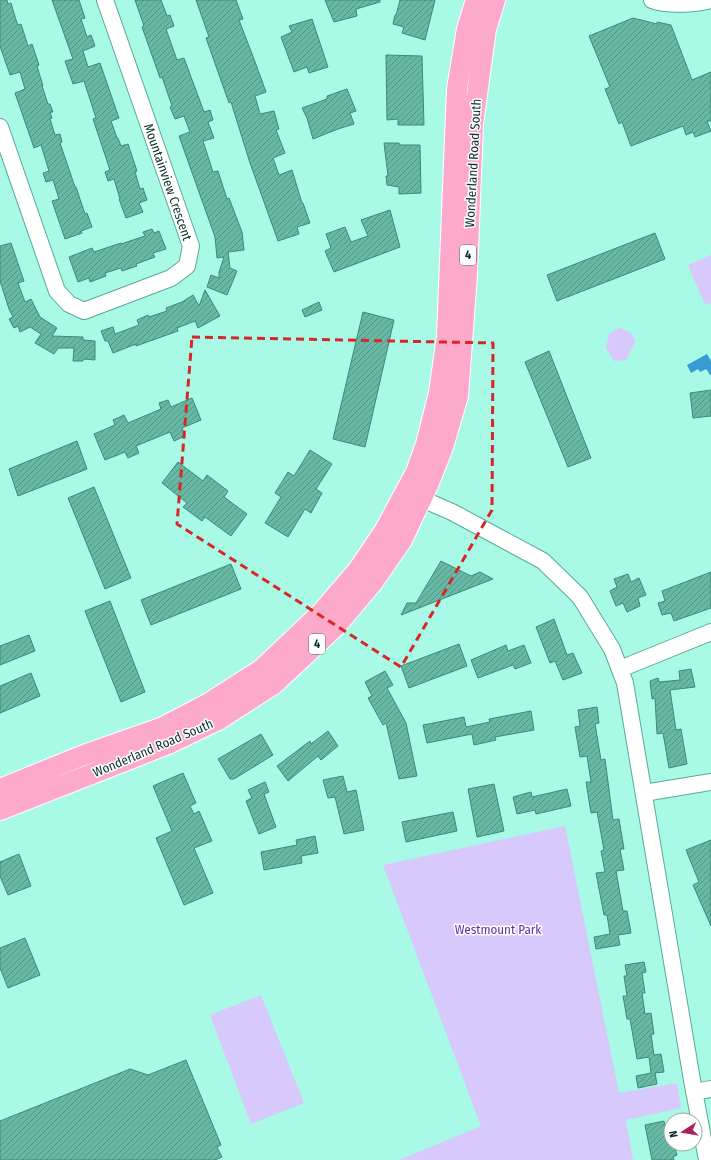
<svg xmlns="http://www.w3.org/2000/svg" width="711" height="1160" viewBox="0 0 711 1160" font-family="'Fira Sans Condensed',sans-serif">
	<defs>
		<pattern id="building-hatch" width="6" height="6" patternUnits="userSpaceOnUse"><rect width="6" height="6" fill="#68b8a6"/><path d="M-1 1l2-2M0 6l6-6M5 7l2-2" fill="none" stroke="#549687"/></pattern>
	</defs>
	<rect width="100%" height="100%" fill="#a8f9e5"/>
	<path fill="#d8c9fc" d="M711,255V303L705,305L688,265Z
		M619,328L630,332L636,341L626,360L614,361L606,348L609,334Z
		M565,826L619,1093L677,1083L681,1108L626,1120L633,1160H399L481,1126L383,865Z
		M261,995L304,1103L251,1124L210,1015Z"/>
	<path fill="#389cd4" d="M707,354L711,361V376L706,369L700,372L698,369L691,373L687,365Z"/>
	<path fill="url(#building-hatch)" stroke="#3a8b7a" d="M0,0H7L8,4L11,3L16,20L18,25L21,24L28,46L32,44L39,65L37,66L43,86H42L48,104H50L53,112H50L52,118L50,119L55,135L60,134L62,142L60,143L75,187H76L85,214L87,213L92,227L81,231L82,233L65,239L52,201L59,199L53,180L46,182L43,173L49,171L41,145L34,148L15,93L25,89L20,72L10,75L0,46Z
		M52,0H79L85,18L81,19L87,37L91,35L95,46L83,51L88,67L100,63L119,118L111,121L117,138H118L121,146L128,144L137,171L135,172L140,189L143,188L147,200L139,203L143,212L126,218L119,199H120L114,179L108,181L105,172L110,170L93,119L96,118L84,81L73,84L65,61L73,59Z
		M135,0H161L167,16L170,15L174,26L166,29L177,60L184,58L204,112L210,110L213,120L208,122L214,138L203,141L213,172L218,171L227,199L229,198L242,232L244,250L228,252L230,268L237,271L227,295L207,287L211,275L219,278V272L224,257L217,258L215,237L179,136L190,132L184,116L175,119L170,107L172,106L162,77L160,78L142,27L144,26Z
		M196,0H236L243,19L239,20L254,59L266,92L255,96L260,114L274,111L279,129L276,130L285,153L273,158L279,175L292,170L302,203H303L310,223L297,227L299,234L278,241L250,163L231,102L229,103L206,38L209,37Z
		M325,0H380V2L356,9L357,16L334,22Z
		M400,0H435L425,40L402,33L404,27L393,24L395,15H396Z
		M633,18L657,24V22L671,25L692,80L711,72V121H707L711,131L695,137L693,132L686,135L683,126L631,146L622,122L619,124L605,89L610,87L589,36Z
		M312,19L328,67L309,73L307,67L294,72L281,37L292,32L289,26Z
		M386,55L422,56L424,125H398V119L387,120Z
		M347,89L356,111L350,113L354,124L338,129L313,139L307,118L302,108L327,99V96Z
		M384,143H399L400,145H420L421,193L399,194V187L387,185L386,176H388Z
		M390,210L400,247L334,272L325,251L331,248L326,234L345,227L351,242L368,236L361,220Z
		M152,229L154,233L159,231L166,249L153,253L155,257L136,264L137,266L122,271L121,268L105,273L106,276L90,282L89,278L78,282L69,257L92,248L94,252L121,243V244L145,236L143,232Z
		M655,233L665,259L557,301L547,275Z
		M11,243L24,281L18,283L25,302L31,299L40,317L57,328L52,336L83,337V340L95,341V360L83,359V361H73L74,348H58L54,354L35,343L41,334L30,327L20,332L18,326L14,328L9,319L13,317L9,309L0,281V246Z
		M205,290L220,316L198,328L195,321L177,328L178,331L136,346V344L113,353L108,341H105L101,331L113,327L115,334L139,325L137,320L148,315L149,317L167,311L166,308L182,302L193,295L199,306Z
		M319,302L322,310L305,317L302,310Z
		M363,312L394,320L365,447L333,439Z
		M549,351L591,458L568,467L525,362Z
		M711,390V416L693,418L690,393Z
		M192,398L201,420L182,428L185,436L174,441L170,432L136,446L139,453L128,458L125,452L105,460L94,434L115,425L113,420L124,415L128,423L161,409L159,403L168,400L171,407Z
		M77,441L87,469L18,496L9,469Z
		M310,450L332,464L316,489L322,493L311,513L305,509L288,537L265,523L281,497L275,493L288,472L294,476Z
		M178,462L203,481L207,475L228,491L224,497L247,514L231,536L205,517L202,521L183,507L187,503L162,483Z
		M94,487L131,578L105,589L68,498Z
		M441,561L471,576L480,572L493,579L401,615L407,603H416Z
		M231,564L241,589L151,625L141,600Z
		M711,572V608L674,621L671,613L662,615L658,603L665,601L662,591Z
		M628,574L631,582L639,578L646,595L638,598L640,606L627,612L623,603L616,606L610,591L617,587L614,579Z
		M110,601L145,692L121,702L85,611Z
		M554,619L567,655L573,653L582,673L563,680L555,661L550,663L536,627Z
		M29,635L35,651L0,665V646Z
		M459,644L467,666L409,688L401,666Z
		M506,645L508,651L524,645L531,663L515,669L513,665L478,678L471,660Z
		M691,669L695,687L670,690L676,730L681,729L687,764L669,768L663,733L657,734L655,698L652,699L650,681L658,678L659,682L680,680L679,671Z
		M385,671L393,685L387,688L406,723L417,776L399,779L386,723L383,725L368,698L372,696L365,682Z
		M31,673L40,696L0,713V686Z
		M597,707L599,723L595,724L601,760L605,759L613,820L619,819L624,849H620L624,870L616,871L623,911H627L631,933L618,935L620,945L596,949L594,937L610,934L607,915H604L596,873L605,872L601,851L604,850L597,812L591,813L586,782H591L587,756L580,757L575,727L580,726L578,710Z
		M531,711L534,730L495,737L496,740L474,745L472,734L427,743L423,725L464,717L466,727L490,722L489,719Z
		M328,731L338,746L321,760L318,756L288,781L277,766L310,741L311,744Z
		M261,734L273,755L234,779H230L218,759Z
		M183,773L196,803L190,806L194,814L199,811L212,841L194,848L213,893L184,905L156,838L172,831L153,786Z
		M343,776L347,792L356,790L364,830L344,834L335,797L328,798L323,780Z
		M265,782L269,792L264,794L276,827L259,834L246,801L252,798L248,790Z
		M494,784L504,831L477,837L468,789Z
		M567,789L571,806L536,814L535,810L517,814L513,797L531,792L532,797Z
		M453,812L457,831L406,842L402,822Z
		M315,836L318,853L301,856L302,863L264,870L261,852L297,845L296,840Z
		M711,840V926L693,885L699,882L686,850Z
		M19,854L31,886L8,895L0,876V862Z
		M25,938L40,975L8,988L0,968V948Z
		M644,962L646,972L642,973L645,993H642L645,1014L651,1013L654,1034H651L654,1055L661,1054L664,1072L655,1073L657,1084L638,1088L636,1076L651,1073L649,1057L637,1059L630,1019H627L623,996H627L624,976H627L625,965Z
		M186,1060L221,1145L217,1147L222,1157L215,1160H0V1121L130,1069L148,1075Z
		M664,1121L666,1130L671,1129V1144H674L677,1155L673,1157L674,1160H652L645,1125Z"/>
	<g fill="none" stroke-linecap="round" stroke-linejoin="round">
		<defs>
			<path id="minor" d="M652,0C668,6 695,4 711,0
				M0,127L57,291L69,304L84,311L171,278L187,266L191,246L105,0
				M422,499L452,512L543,561L580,597L612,649L625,683L692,1080L707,1160
				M620,669L711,632
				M644,793L711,782
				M694,1092L711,1089"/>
			<path id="major" d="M0,789L84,755L161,728L209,703L262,669L322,612L358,570L385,530L416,472L426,444L439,393L447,336L457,89L467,29L476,0
				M0,810L168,744L218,720L274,684L336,626L373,582L402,540L428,485L443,447L458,396L467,275L473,124L486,29L495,0"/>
		</defs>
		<use href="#minor" stroke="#5aa998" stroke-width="18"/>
		<use href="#major" stroke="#fff" stroke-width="22"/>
		<use href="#minor" stroke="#fff" stroke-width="16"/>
		<use href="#major" stroke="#fda9ca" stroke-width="20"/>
	</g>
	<path fill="none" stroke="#d62828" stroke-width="3" stroke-dasharray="8 5" stroke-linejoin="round" d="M192,337L493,343L492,510L401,667L177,524Z"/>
	<g text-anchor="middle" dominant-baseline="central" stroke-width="3" stroke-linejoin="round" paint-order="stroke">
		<g fill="#fff" stroke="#566d68" stroke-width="1">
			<rect x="460" y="245" width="16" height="20" rx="3"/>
			<rect x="309" y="634" width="16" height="20" rx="3"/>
		</g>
		<g font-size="12" font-weight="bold" fill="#0d2f28">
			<text x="468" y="255">4</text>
			<text x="317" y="644">4</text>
		</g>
		<g font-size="13" fill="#0d2f28" stroke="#fff">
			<text transform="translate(473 163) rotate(-87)">Wonderland Road South</text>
			<text transform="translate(168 182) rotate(71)">Mountainview Crescent</text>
			<text transform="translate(153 748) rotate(-23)">Wonderland Road South</text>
		</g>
		<g font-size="13" fill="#6330aa" stroke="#fff">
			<text x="498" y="929">Westmount Park</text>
		</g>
	</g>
	<g transform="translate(683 1132) rotate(258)"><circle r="19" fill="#ffffff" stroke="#9eaca9"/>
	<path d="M0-3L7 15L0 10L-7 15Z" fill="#ac2163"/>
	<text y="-6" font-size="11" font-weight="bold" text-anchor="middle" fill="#0d2f28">N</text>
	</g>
</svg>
